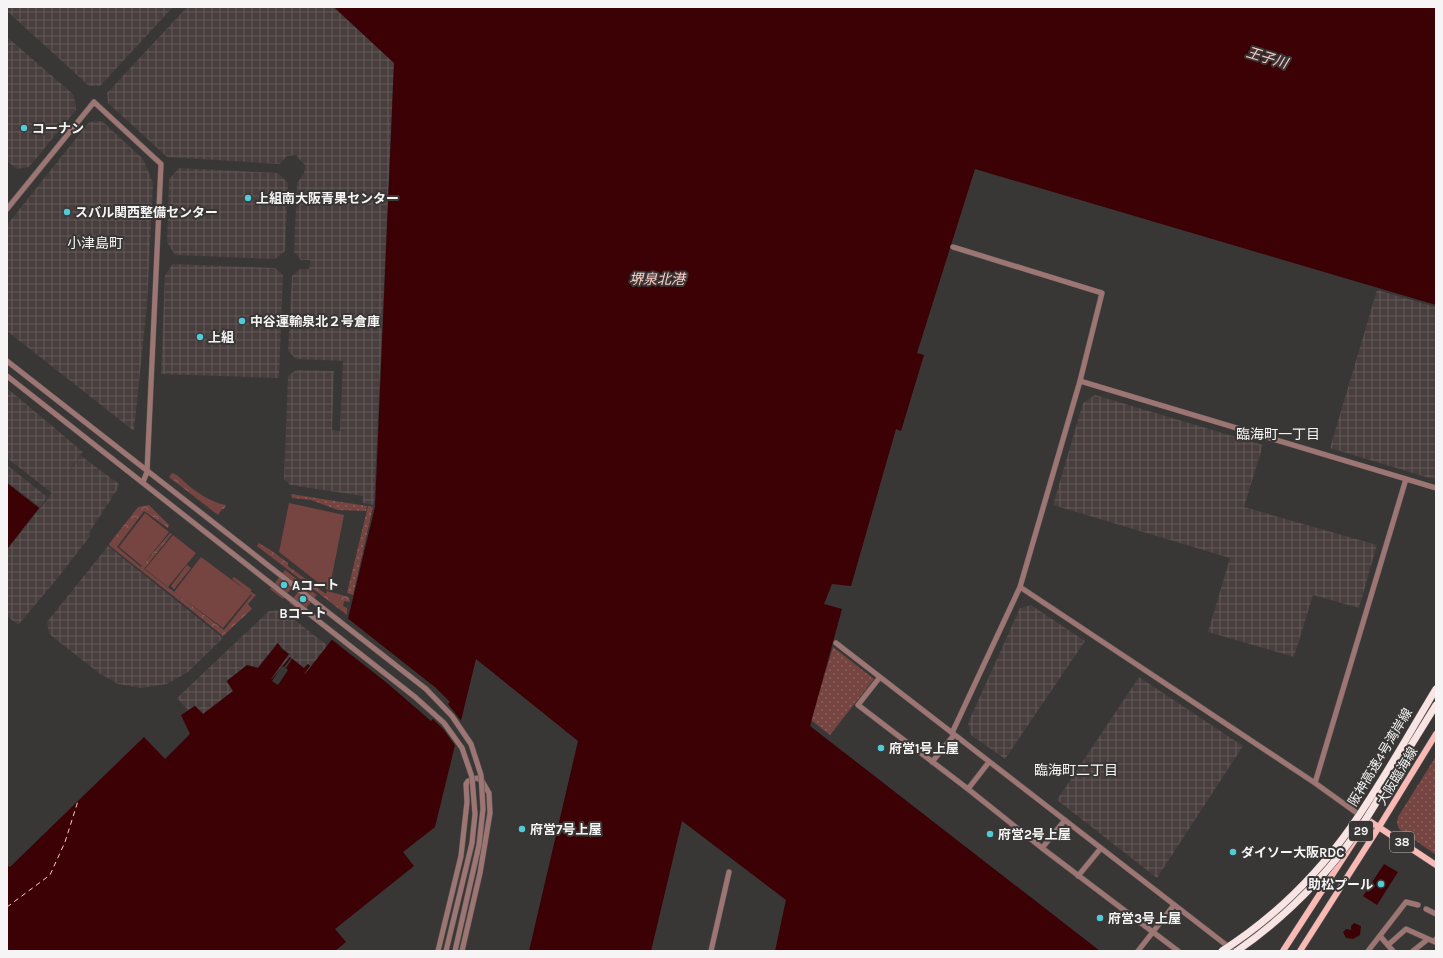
<svg xmlns="http://www.w3.org/2000/svg" width="1443" height="958" viewBox="0 0 1443 958" font-family="Karla,'Noto Sans JP',sans-serif">
	<defs>
		<pattern id="industrial-grid" width="8" height="8" patternUnits="userSpaceOnUse"><rect width="8" height="8" fill="#483e3d"/><path d="M0 4h8M4 0v8" fill="none" stroke="#635a5a"/></pattern>
		<pattern id="grass-dots" width="8" height="8" patternUnits="userSpaceOnUse"><rect width="8" height="8" fill="#764441"/><path d="M2 2h.1M6 6h.1" fill="none" stroke="#8a605d" stroke-width="1.8" stroke-linecap="round"/></pattern>
		<pattern id="forest-crowns" width="20" height="18" patternUnits="userSpaceOnUse"><rect width="20" height="18" fill="#764441"/><path d="M2 6a3 3 0 1 1 6 0M12 15a3 3 0 1 1 6 0" fill="none" stroke="#8a605d"/></pattern>
	</defs>
	<rect width="100%" height="100%" fill="#393636"/>
	<path fill="url(#industrial-grid)" d="M7,7H173L100,86H89L7,11Z
		M187,7H333L394,63L374,505L363,503V496L290,485L284,479L288,376L296,370L334,371L332,430L340,431L343,361L296,359L288,351L292,276L300,269H309L310,260H301L294,252L297,183L304,174L305,165L297,157V155L287,156L280,164L167,157L108,103L107,93Z
		M7,37L74,95L76,110L29,167L17,169L7,161Z
		M102,121L143,159L153,183L147,305L134,431L7,331V225L89,122Z
		M179,168L278,173L288,183L285,251L275,259L175,255L167,242L169,179Z
		M173,264L275,268L283,275L279,378L161,374L165,275Z
		M1377,290L1436,307V480L1330,448Z
		M7,388L83,452L63,479L81,456L119,484L117,490L90,531L89,534L91,535L56,580L18,625L7,616V550L52,493L7,458Z
		M1095,395L1263,445L1244,507L1377,545L1359,608L1313,595L1294,657L1208,632L1230,558L1053,505L1083,403Z
		M7,465L47,497L40,507L7,482Z
		M108,546L223,638L188,672L167,684L141,688L118,684L99,673L49,634L47,622Z
		M1031,605L1085,641L1005,759L971,735L968,723L1020,608Z
		M282,610L328,646L305,674H304L310,666L308,664L304,668L290,657L271,678L289,654L277,643L258,667L247,665L226,681L233,691L203,714L195,705L188,710L177,698L269,611Z
		M1139,677L1243,746L1157,878L1057,800Z"/>
	<path fill="url(#grass-dots)" d="M291,494L367,506L366,511L338,510L311,500L292,498Z
		M368,506L373,507L353,595L347,593Z
		M833,647L874,679L830,735L811,720Z
		M1436,756V855L1399,829L1397,823L1398,817Z"/>
	<path fill="url(#forest-crowns)" d="M172,473C179,475 183,481 189,486C199,494 213,503 226,505L224,509H222L218,515L169,477Z
		M149,505L169,525L168,528L144,511L117,547L141,567L170,533L172,534L144,569L224,630L252,595L232,579L234,577L252,590L250,591L256,595L248,604L252,609L223,636L195,613L110,546L109,544L138,507Z
		M259,543L272,551L288,563V566L326,594L327,591L349,597L350,602L344,601L343,606L347,608V615L257,546Z
		M187,565L191,568L174,589L171,586Z"/>
	<path fill="#764441" d="M289,503L344,515L329,591L279,552Z
		M145,513L169,532L142,566L119,547Z
		M173,535L196,553L168,587L145,569Z
		M201,557L251,594L223,628L174,592Z
		M285,570L298,580L283,599L270,589Z
		M304,585L317,595L302,613L289,603Z"/>
	<path fill="#3b0105" d="M334,7H1436V305L975,169L917,353L924,355L901,431L896,429L851,586L832,584L824,604L842,609L810,726L1100,951H775L786,900L682,821L651,951H529L578,741L476,659L435,827L403,852L414,866L335,929L346,942L335,951H7V865L10,867L144,737L165,759L190,734L181,715L195,706L203,714L233,691L227,681L247,665L258,668L278,643L282,649L289,654L271,679H272L290,657L304,668L308,664L310,666L304,674H305L348,619L375,507L394,63Z
		M7,483L39,508L7,549Z
		M1384,864L1398,872L1377,905L1363,896Z
		M1354,923L1361,926L1360,935L1353,939L1346,938L1343,932L1346,929L1351,930V926Z"/>
	<path fill="#393636" d="M346,617L436,688L450,702L448,704L462,722L456,747L444,730L433,719L431,721L387,683L331,639Z
		M291,658L292,659L286,668L288,670L278,685L272,681L282,666L284,667Z"/>
	<g fill="none" stroke-linecap="round" stroke-linejoin="round">
		<path stroke="#fecec9" stroke-width="1" stroke-dasharray="5 4" stroke-linecap="butt" d="M7,907L50,875L65,842L78,801"/>
		<defs>
			<path id="minor" d="M7,209L94,102L161,164L147,472L143,482
				M7,361L426,689
				M7,376L415,697
				M1080,381L1436,488
				M1020,587L1315,783L1361,816
				M836,643L1234,951
				M880,677L858,705L968,789L1042,848L1178,951
				M952,733L1020,587L1080,381L1102,293L953,247
				M932,762L954,735
				M1315,783L1406,479
				M968,789L989,762
				M1042,848L1065,820
				M1078,876L1101,848
				M1426,909L1436,914
				M1380,936L1393,951
				M1388,945L1406,929L1435,942L1436,939
				M438,951L461,856L467,802L466,784L468,781L477,778L482,781L489,793L490,813L480,873L462,951
				M711,951L729,872
				M1138,951L1174,905
				M1368,951L1406,902L1418,905
				M1413,951L1428,939"/>
			<path id="major" d="M1368,820L1436,865
				M1283,951L1358,835
				M1300,951L1379,827L1436,734"/>
		</defs>
		<use href="#minor" stroke="#575454" stroke-width="6"/>
		<use href="#major" stroke="#575454" stroke-width="7"/>
		<use href="#minor" stroke="#9d7673" stroke-width="5"/>
		<use href="#major" stroke="#f9b9b4" stroke-width="6"/>
		<defs>
			<path id="minor-bridge" d="M426,689L452,716L471,744L481,775L483,809L479,845L455,951
				M415,697L444,723L462,748L472,777L475,814L472,843L446,951"/>
			<path id="highway-bridge" d="M1222,951C1272,919 1317,875 1351,827C1382,783 1408,735 1436,689
				M1237,951C1283,919 1324,878 1357,832C1371,813 1382,792 1394,773C1408,750 1422,728 1436,705"/>
		</defs>
		<use href="#minor-bridge" stroke="#575454" stroke-width="6" stroke-linecap="butt"/>
		<use href="#highway-bridge" stroke="#575454" stroke-width="8" stroke-linecap="butt"/>
		<use href="#minor-bridge" stroke="#9d7673" stroke-width="5"/>
		<use href="#highway-bridge" stroke="#f8e4e2" stroke-width="7"/>
	</g>
	<g fill="#52cbd7" stroke="#393636" stroke-width="1.5">
		<circle cx="24" cy="128" r="4"/>
		<circle cx="248" cy="198" r="4"/>
		<circle cx="67" cy="212" r="4"/>
		<circle cx="242" cy="321" r="4"/>
		<circle cx="200" cy="337" r="4"/>
		<circle cx="284" cy="585" r="4"/>
		<circle cx="303" cy="599" r="4"/>
		<circle cx="881" cy="748" r="4"/>
		<circle cx="522" cy="829" r="4"/>
		<circle cx="990" cy="834" r="4"/>
		<circle cx="1233" cy="852" r="4"/>
		<circle cx="1381" cy="884" r="4"/>
		<circle cx="1100" cy="918" r="4"/>
	</g>
	<g text-anchor="middle" dominant-baseline="central" stroke-width="4" stroke-linejoin="round" paint-order="stroke">
		<g fill="#393636" stroke="#bdbbbb" stroke-width="1">
			<rect x="1349" y="821" width="24" height="20" rx="3"/>
			<rect x="1390" y="832" width="24" height="20" rx="3"/>
		</g>
		<g font-size="12" font-weight="bold" fill="#f6f4f4">
			<text x="1361" y="831">29</text>
			<text x="1402" y="842">38</text>
		</g>
		<g font-size="13" font-weight="bold" fill="#f6f4f4" stroke="#393636" text-anchor="start">
			<text x="32" y="128">コーナン</text>
			<text x="256" y="198">上組南大阪青果センター</text>
			<text x="75" y="212">スバル関西整備センター</text>
			<text x="250" y="321">中谷運輸泉北２号倉庫</text>
			<text x="208" y="337">上組</text>
			<text x="292" y="585">Aコート</text>
			<text x="303" y="613" text-anchor="middle">Bコート</text>
			<text x="889" y="748">府営1号上屋</text>
			<text x="530" y="829">府営7号上屋</text>
			<text x="998" y="834">府営2号上屋</text>
			<text x="1241" y="852">ダイソー大阪RDC</text>
			<text x="1373" y="884" text-anchor="end">助松プール</text>
			<text x="1108" y="918">府営3号上屋</text>
		</g>
		<g font-size="13" fill="#f6f4f4" stroke="#393636">
			<text transform="translate(1380 757) rotate(-59)">阪神高速4号湾岸線</text>
			<text transform="translate(1397 776) rotate(-59)">大阪臨海線</text>
		</g>
		<g font-size="14" font-style="italic" fill="#fecec9" stroke="#393636">
			<text transform="translate(1267 58) rotate(17)">王子川</text>
			<text x="657" y="279">堺泉北港</text>
		</g>
		<g font-size="14" fill="#f6f4f4" stroke="#393636">
			<text x="95" y="243">小津島町</text>
			<text x="1278" y="434">臨海町一丁目</text>
			<text x="1076" y="770">臨海町二丁目</text>
		</g>
	</g>
	<rect width="1443" height="958" fill="none" stroke="#f6f4f4" stroke-width="16"/>
</svg>
